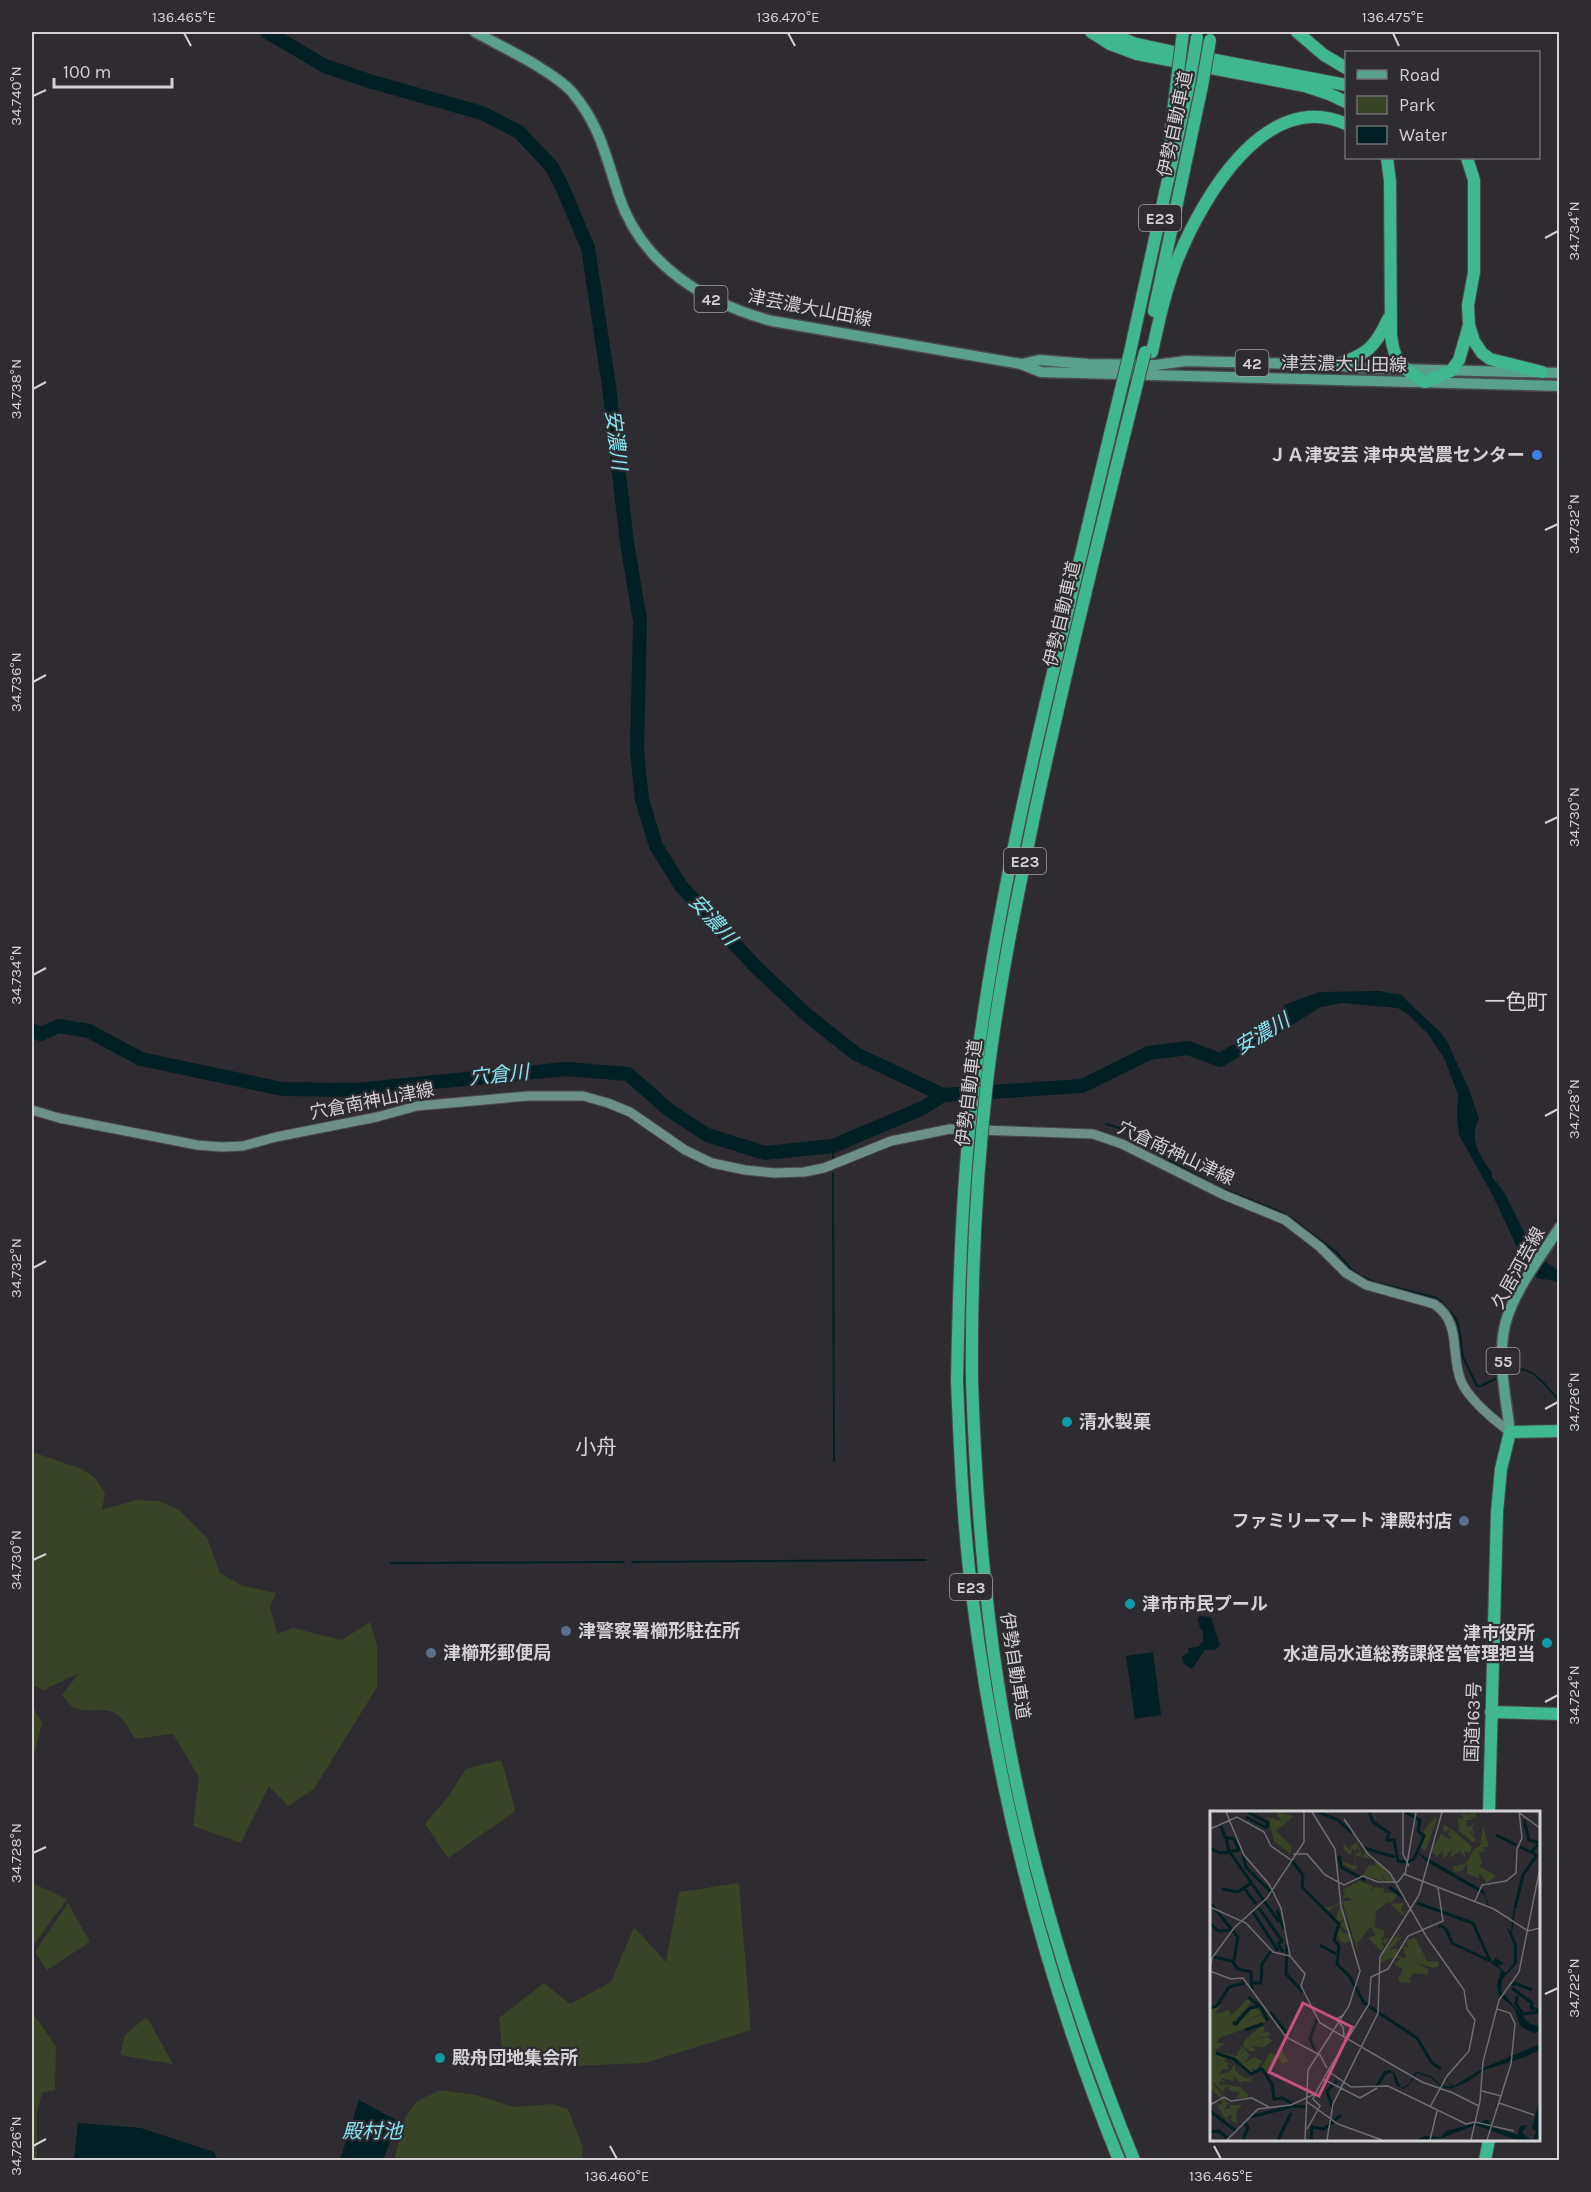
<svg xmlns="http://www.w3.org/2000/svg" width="1591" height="2192" viewBox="0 0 1591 2192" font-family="Karla,'Noto Sans JP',sans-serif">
	<rect width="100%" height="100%" fill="#2e2c30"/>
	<path fill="#394325" d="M32,1452L82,1469L94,1477L105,1493L102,1510L136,1500L159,1501L179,1510L207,1538L220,1573L243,1586L276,1593L270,1607L277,1634L293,1628L342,1640L370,1622L377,1645V1687L314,1789L288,1806L269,1786L241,1843L193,1826L199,1777L173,1734L135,1739C130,1731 125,1720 118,1715C104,1705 89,1715 75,1708C70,1706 66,1699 62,1695L79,1673L44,1690L32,1685Z
		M32,1705L42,1723L32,1764Z
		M500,1760L502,1762L515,1809L513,1813L448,1858L425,1824L448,1797L466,1769Z
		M32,1883L67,1899L32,1947Z
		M739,1883L751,2030L645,2063L572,2066L524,2058H503L499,2018L544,1983L570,2004L611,1982L634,1927L666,1962L679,1892Z
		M68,1903L90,1942L47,1970L35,1952Z
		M32,2012L56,2046L55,2090L42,2093L37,2113V2158L32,2159Z
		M144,2019H148L173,2064L120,2055L125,2035Z
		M440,2090L476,2095L514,2107L552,2104L568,2109L583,2148L582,2160H394L405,2118L417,2101Z"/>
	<path fill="#012024" d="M1379,991L1401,995L1440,1032L1447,1041L1470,1092L1479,1119C1468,1139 1480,1156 1492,1173V1177L1504,1192L1535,1254L1559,1271V1284L1555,1281L1537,1278L1527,1268L1492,1194L1459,1135L1457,1118L1458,1094L1444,1058L1428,1034L1408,1014L1398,1008L1342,1003L1321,1007L1276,1035L1248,1046L1219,1064L1221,1055L1278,1019L1283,1012L1284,1005L1320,992Z
		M1200,1616L1211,1617L1220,1646L1214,1650H1205L1192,1669L1184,1664L1182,1657L1189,1652L1188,1648L1198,1647L1203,1641V1631L1200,1628L1198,1619Z
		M1153,1652L1161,1715L1135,1719L1126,1656Z
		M359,2100L398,2121L383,2160H340Z
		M78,2123L141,2128L214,2152L218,2160H74Z"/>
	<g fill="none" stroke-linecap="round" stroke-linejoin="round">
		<path stroke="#012024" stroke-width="2" d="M1106,1124L1123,1129L1175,1164L1218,1187L1276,1210L1291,1218L1336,1252L1352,1270L1361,1276L1374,1282L1437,1298L1455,1317L1459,1327L1463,1357L1477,1386H1481L1497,1378
			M833,1146V1159
			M833,1173L834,1461
			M1511,1371C1531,1362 1547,1388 1560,1401
			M633,1562L925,1560
			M391,1563L624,1562"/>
		<path stroke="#012024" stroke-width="14" d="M267,32L325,66L369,81L482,113L519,132L552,167L563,189L588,248L609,386L627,543L640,621L637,751L642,800L656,846L681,886L756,967L807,1015L856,1054L943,1095L1082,1086L1149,1053L1188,1048L1220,1060L1234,1052
			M32,1030L41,1034L58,1026L89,1031L141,1059L282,1089L355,1090L566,1069L628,1074L669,1110L707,1135L765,1153L833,1146L923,1108L943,1095"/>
		<defs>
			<path id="secondary" d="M32,1110L59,1118L197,1145L222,1147L243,1146L276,1137L377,1117L417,1106L528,1096H583L608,1103L630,1112L685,1150L712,1163L745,1170L775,1173L804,1172L824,1168L891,1141L950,1129L1093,1134L1122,1144L1224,1195L1285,1220L1320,1247L1346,1273L1366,1285L1434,1304C1462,1322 1450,1354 1461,1381C1469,1400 1494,1420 1510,1432"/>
			<path id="primary" d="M475,32C502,47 552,70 572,92C600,125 606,157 619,196C642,265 705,303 772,321L1021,364L1041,372L1560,386
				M1022,364L1039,360L1088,364L1156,365L1186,361L1336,365L1357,368L1560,373
				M1510,1432C1506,1398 1497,1359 1505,1325C1513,1292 1541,1256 1560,1227"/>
			<path id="highway" d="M1091,32L1110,44L1137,54L1305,86L1329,94L1346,102
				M1108,32L1133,43L1174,52L1346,85
				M1297,32L1324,55L1346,68
				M1170,137L1177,80
				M1387,158L1390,181L1391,335C1394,363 1402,368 1425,382L1451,371L1459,360L1469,325
				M1467,158L1474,180V272L1468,305L1469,325L1474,341L1482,353L1490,359L1542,372
				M1154,311L1202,86
				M1130,352L1189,84
				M1152,352C1159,320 1166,288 1178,258C1203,197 1266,88 1346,124
				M1336,365C1366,355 1375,348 1388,319
				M957,1381C960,1452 963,1524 972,1594C996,1789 1045,1979 1119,2160
				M972,1381C975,1471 981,1560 993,1649C1017,1825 1067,1996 1134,2160
				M1491,1712L1560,1714
				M1489,1812L1497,1512L1501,1469L1510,1432L1560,1431
				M1485,2160L1489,2140"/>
		</defs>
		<use href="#secondary" stroke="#4b494d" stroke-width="11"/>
		<use href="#primary" stroke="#4b494d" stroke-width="13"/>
		<use href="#highway" stroke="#4b494d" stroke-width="14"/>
		<use href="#secondary" stroke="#6c8f87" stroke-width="9"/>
		<use href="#primary" stroke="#59a18a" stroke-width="10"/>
		<use href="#highway" stroke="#3fb88f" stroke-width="12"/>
		<defs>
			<path id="highway-bridge" d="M1177,80L1183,32
				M1189,84L1197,37
				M1202,86L1210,40
				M957,1381C959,1280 962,1178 975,1077C991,946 1019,817 1049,689C1075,577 1103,464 1130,352
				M972,1381C971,1281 976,1181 987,1082C998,989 1017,898 1036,807C1069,655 1107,503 1145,352"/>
		</defs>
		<use href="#highway-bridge" stroke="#4b494d" stroke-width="14" stroke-linecap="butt"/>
		<use href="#highway-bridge" stroke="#3fb88f" stroke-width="12"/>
	</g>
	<path fill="none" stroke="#d3d1d4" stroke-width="2" d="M184,33L191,46M788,33L795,46M1393,33L1399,46M33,96L46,90M1545,238L1558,231M33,389L46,382M1545,530L1558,524M33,682L46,675M1545,823L1558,817M33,975L46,968M1545,1116L1558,1109M33,1268L46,1261M1545,1409L1558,1402M33,1560L46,1554M1545,1702L1558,1695M33,1853L46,1847M1545,1994L1558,1988M33,2146L46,2139M610,2146L617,2159M1214,2146L1221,2159"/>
	<circle fill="#3f7fe0" stroke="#2e2c30" stroke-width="2" cx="1537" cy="455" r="6"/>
	<g fill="#0f9aa8" stroke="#2e2c30" stroke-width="2">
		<circle cx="1067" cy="1422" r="6"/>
		<circle cx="1130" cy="1604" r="6"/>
		<circle cx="1547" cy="1643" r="6"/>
		<circle cx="440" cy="2058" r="6"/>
	</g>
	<g fill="#5c6f8a" stroke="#2e2c30" stroke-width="2">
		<circle cx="1464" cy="1521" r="6"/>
		<circle cx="566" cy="1631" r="6"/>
		<circle cx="431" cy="1653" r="6"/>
	</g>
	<g text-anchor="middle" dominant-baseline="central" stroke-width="4.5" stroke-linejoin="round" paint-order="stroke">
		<g fill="#2e2c30" stroke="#a2a0a3" stroke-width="1.5">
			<rect x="1139" y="205" width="42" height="26" rx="4.5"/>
			<rect x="694.5" y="286" width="33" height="26" rx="4.5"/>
			<rect x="1235.5" y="350" width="33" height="26" rx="4.5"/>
			<rect x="1004" y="848" width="42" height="26" rx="4.5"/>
			<rect x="1486.5" y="1348" width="33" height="26" rx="4.5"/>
			<rect x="950" y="1574" width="42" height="26" rx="4.5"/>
		</g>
		<g font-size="16" font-weight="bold" fill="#d3d1d4">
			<text x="1160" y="218">E23</text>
			<text x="711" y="299">42</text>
			<text x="1252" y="363">42</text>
			<text x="1025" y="861">E23</text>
			<text x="1503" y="1361">55</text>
			<text x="971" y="1587">E23</text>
		</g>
		<g font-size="18" fill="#d3d1d4" stroke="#2e2c30">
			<text transform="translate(1175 124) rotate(-78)">伊勢自動車道</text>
			<text transform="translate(810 308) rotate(11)">津芸濃大山田線</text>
			<text transform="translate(1344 364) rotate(1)">津芸濃大山田線</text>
			<text transform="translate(1062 614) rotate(-77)">伊勢自動車道</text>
			<text transform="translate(969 1093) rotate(-83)">伊勢自動車道</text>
			<text transform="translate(372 1101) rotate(-11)">穴倉南神山津線</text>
			<text transform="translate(1176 1153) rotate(25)">穴倉南神山津線</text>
			<text transform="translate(1518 1268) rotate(-61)">久居河芸線</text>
			<text transform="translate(1015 1666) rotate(81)">伊勢自動車道</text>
			<text transform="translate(1473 1722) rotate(-88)">国道163号</text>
		</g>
		<g font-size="18" font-weight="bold" fill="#d3d1d4" stroke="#2e2c30" text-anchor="start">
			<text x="1525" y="455" text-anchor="end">ＪＡ津安芸 津中央営農センター</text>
			<text x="1079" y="1422">清水製菓</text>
			<text x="1452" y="1521" text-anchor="end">ファミリーマート 津殿村店</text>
			<text x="1142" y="1604">津市市民プール</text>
			<text x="578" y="1631">津警察署櫛形駐在所</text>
			<text x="1535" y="1633" text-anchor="end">津市役所<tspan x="1535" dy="21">水道局水道総務課経営管理担当</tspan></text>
			<text x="443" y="1653">津櫛形郵便局</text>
			<text x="452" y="2058">殿舟団地集会所</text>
		</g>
		<g font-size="20" font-style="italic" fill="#86e5f2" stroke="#2e2c30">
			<text transform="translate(616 440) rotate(83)">安濃川</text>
			<text transform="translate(713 920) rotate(48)">安濃川</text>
			<text transform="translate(1262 1034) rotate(-31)">安濃川</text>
			<text transform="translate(499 1075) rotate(-6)">穴倉川</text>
			<text x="372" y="2131">殿村池</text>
		</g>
		<g font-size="21" fill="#d9d6db" stroke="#2e2c30">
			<text x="1516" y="1002">一色町</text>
			<text x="596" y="1447">小舟</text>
		</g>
	</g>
	<g transform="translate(1210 1811)">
		<rect width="330" height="330" fill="#2e2c30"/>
		<path d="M66,1L84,5L66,20L82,36L80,43L64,30L58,6L71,10ZM249,1L257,4L267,1L265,7L258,6L263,9H256L257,16L266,13L262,16L265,24L258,20L266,28L264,32L249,20L248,7L253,8V5ZM221,5L227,8L215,41L209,34L213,25L210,21L215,23L213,20L224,8ZM234,14L244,20L262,36L259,42L254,40L256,47L250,40L240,47L241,39L234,48L232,40L227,46L221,40L231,23L242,29L238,23L241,18L233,21ZM273,15L279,36H273L275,40L269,41L272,53L269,55L286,65L277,72L269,62V67L257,63V53L252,60L245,61L242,56L257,52L264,38L270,35ZM147,31L153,46L155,41L161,48L145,44L148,65L147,57L144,59L133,53V51L146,55L144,44L150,41L148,36L145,40L143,37L140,44L133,37L134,33L141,40V35ZM165,50L178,60L184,71H177L171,62L175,71L153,64L159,54L165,55ZM149,70L163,75L160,83L164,76L175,78L173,82H189L180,93L194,92L191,98L193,102L196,99L193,105L178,91L166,100L165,116L175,120L171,130L179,126L176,133L171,131L174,136L171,140L158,127L166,124L160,116L147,133L149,145L132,90H142L139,86L133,87L135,81L131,80ZM130,90L143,131L142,132L139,127V131L132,132L126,123L129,116L133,122H139L129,114L134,108L128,111L123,107L127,106L130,93L120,98L123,101L114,97L125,95ZM188,122L190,123L187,126H193L179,139L187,137V145L196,147L193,136H198L196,130L205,126L217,150L229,151L228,156L222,157L205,151L218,158V164L204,162L199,168L202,172L192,171L194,177L188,168L193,158L184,153L191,148L183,146L171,152L173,142ZM39,186L41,192L20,215L26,213L44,195L52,202L32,213L50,204L57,210L9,227L7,232H16L4,240L26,245L32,235L40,244L35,251L44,246L52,250L46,259L42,257V262L32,258L25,248L18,245L14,250L22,254L17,253L19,258H13L9,264L20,260L25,253V259L35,267L43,266L41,271L31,270L33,274L23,265L24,270L11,267L15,272L9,270L11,275L12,273L30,276L39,284L37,287H26L30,281L20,280L18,275L13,279L14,284L5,272L3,273L18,292L14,299L21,297L20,294H32L26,301L27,312L20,309L23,303L17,306L20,315L7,294L12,293V287L0,279V195L12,194L5,203L19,199L21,205ZM52,214L55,218L53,222L57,220L61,224L43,229L58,226L62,230L52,237L41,234L46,239L41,241L33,235L35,229ZM71,237L79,251L72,253L68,246L61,260L54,261L52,256L60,241L67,245Z" fill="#394325"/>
		<path d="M207,41L274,80L279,96L301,121L303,101L306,94L302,122L307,134V152L292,169L291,180L320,213L330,215V221L324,222L311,216L304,197L289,184L287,174L291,159L278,150L280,146L282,152L285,147L294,152L288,155L296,162L304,152V134L296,115L277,94L275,84L217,51ZM330,233V239L315,246L274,259L257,271L240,278L231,276L220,266L207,262L198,275L193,278L187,275L184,268L183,262L177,260L184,261L191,277L198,274L205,262L208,261L221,265L231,274L241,276L235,267L236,263L228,255L236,263L238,272L244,275L273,257ZM330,286V329H323L326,320L322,317ZM278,309L282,316L308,324L310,315L317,314L312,322L321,329H307L266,314L232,327L207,329L214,325L231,326L236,320Z" fill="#012024"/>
		<path fill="none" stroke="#012024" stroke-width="3" d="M38,1L58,12L56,17M108,1L128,9L142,22M159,1L163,11L179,22L177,29H184L188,50L198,51L204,48L214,25L208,20L210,9L195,1M36,6L56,17M314,9L319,29L329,32M11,15L15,26L24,28L29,39M286,24L306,34M16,27L19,40L69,111M310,36L321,41L328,34M0,37L10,42L30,39M154,37L185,46M33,44L36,56L63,83M129,45L131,56L155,69M81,49L93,64L92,76L129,113L124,129L129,135L127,153L140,166L154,192L207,227L222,252L231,258M179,76L194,87M34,77L46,93M12,78L28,81L41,72M0,92L28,126L24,150M207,92L263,112L280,150M49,97L72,130L68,133L73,141M305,97L313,64L326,45L323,41M67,99L74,118M43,101L68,140M0,112L8,120L21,119M229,114L236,118L242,132L278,149M77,134L76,163L93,181M110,134L126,143M0,145L22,150L28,158L41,161L42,179M43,172H51L52,153L61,140M303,175L305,172L322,179M302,177L322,192L321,197L330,199M307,185L306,193L313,203L330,201M38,186L51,196L58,210M0,197L7,195L19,176L34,172M60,201L79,225M23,211L26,213L40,197L49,195M35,219L53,213M105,240L100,228L107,208M6,242L24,248L41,263L52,258L62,273L64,288L73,287L82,293M167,275L175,262L181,260M123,298L117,280L127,270M0,300L26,320M40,306L83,295L96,296M0,321L9,320L17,327M33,329L38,316L35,312M68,329L81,302M101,329L102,316L114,318L131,304"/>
		<path fill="none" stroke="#706e72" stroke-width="1.5" d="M16,1L34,44L59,73L71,97L80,145L95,163L91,175L110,212L212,271L240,281M193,1V43L199,55M308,1L330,17M134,8L158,43L180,62L216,125L254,179L257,198L265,209L259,240L237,265L220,296M0,18L27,6L54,21L61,35L81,49M83,43H97L115,64L134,74L153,65L168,71H188L194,63L284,98L318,120L330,117M195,64L206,1M265,90L272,74L296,70L306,62L307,38L312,27L309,1M0,96L36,112L63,141L80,145M0,158L2,147L24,117L57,87L94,31V1M0,160L21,168L33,167L76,226L110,244L117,257M134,225L133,216L126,208L134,204M118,260L159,193L161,166L178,158L198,125L233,110L228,77M113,268L150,287L167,277M239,280L269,295M272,280L291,285M96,290L128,313L172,329M289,292L324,304M0,294L14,286L21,290L42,287L59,296M265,311L304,320M97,318L110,295L103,288L105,283M17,329L48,298L81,294L105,283L118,260L141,276L178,275L256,313L265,311M95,329L98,259L139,195L150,160L131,95L125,38L102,1M117,329L123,293L168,202L170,146L209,84L232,1M220,329L227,300M261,329L270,290L273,251L289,189L309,161L330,57M277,329L301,253L305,213L300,202L287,198"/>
		<path fill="#c7507f" fill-opacity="0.15" stroke="#c7507f" stroke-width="3" d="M93,192L142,216L109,285L59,261Z"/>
		<rect width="330" height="330" fill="none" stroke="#d3d1d4" stroke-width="3"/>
	</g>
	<rect width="1591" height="2192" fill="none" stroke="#2e2c30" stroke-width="66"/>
	<rect x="1345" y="51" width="195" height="108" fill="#2e2c30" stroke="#706e72" stroke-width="1.5"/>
	<rect x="1357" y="70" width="30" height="9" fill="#59a18a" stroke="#706e72" stroke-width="1.5"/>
	<text x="1399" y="81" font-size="18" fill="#d3d1d4">Road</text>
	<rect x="1357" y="96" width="30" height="18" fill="#394325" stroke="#706e72" stroke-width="1.5"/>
	<text x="1399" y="111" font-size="18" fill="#d3d1d4">Park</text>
	<rect x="1357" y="126" width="30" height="18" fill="#012024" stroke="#706e72" stroke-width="1.5"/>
	<text x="1399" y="141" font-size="18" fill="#d3d1d4">Water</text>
	<path d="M54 78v9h118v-9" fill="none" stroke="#d3d1d4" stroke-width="3"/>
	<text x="63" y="78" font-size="18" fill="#d3d1d4" stroke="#2e2c30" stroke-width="4.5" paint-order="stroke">100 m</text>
	<rect x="33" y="33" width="1525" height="2126" fill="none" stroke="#d3d1d4" stroke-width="2"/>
	<g font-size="15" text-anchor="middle" fill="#d3d1d4">
		<text x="184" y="22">136.465°E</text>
		<text x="788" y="22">136.470°E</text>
		<text x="1393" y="22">136.475°E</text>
		<text transform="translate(16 96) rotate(-90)" y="5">34.740°N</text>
		<text transform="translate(1574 231) rotate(-90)" y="5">34.734°N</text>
		<text transform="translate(16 389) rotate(-90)" y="5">34.738°N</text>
		<text transform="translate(1574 524) rotate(-90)" y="5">34.732°N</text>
		<text transform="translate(16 682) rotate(-90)" y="5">34.736°N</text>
		<text transform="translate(1574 817) rotate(-90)" y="5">34.730°N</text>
		<text transform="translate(16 975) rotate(-90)" y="5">34.734°N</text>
		<text transform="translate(1574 1109) rotate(-90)" y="5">34.728°N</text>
		<text transform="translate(16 1268) rotate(-90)" y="5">34.732°N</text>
		<text transform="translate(1574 1402) rotate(-90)" y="5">34.726°N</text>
		<text transform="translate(16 1560) rotate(-90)" y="5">34.730°N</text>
		<text transform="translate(1574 1695) rotate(-90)" y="5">34.724°N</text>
		<text transform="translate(16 1853) rotate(-90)" y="5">34.728°N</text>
		<text transform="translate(1574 1988) rotate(-90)" y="5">34.722°N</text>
		<text transform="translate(16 2146) rotate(-90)" y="5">34.726°N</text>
		<text x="617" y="2181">136.460°E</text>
		<text x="1221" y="2181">136.465°E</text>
	</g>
</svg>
